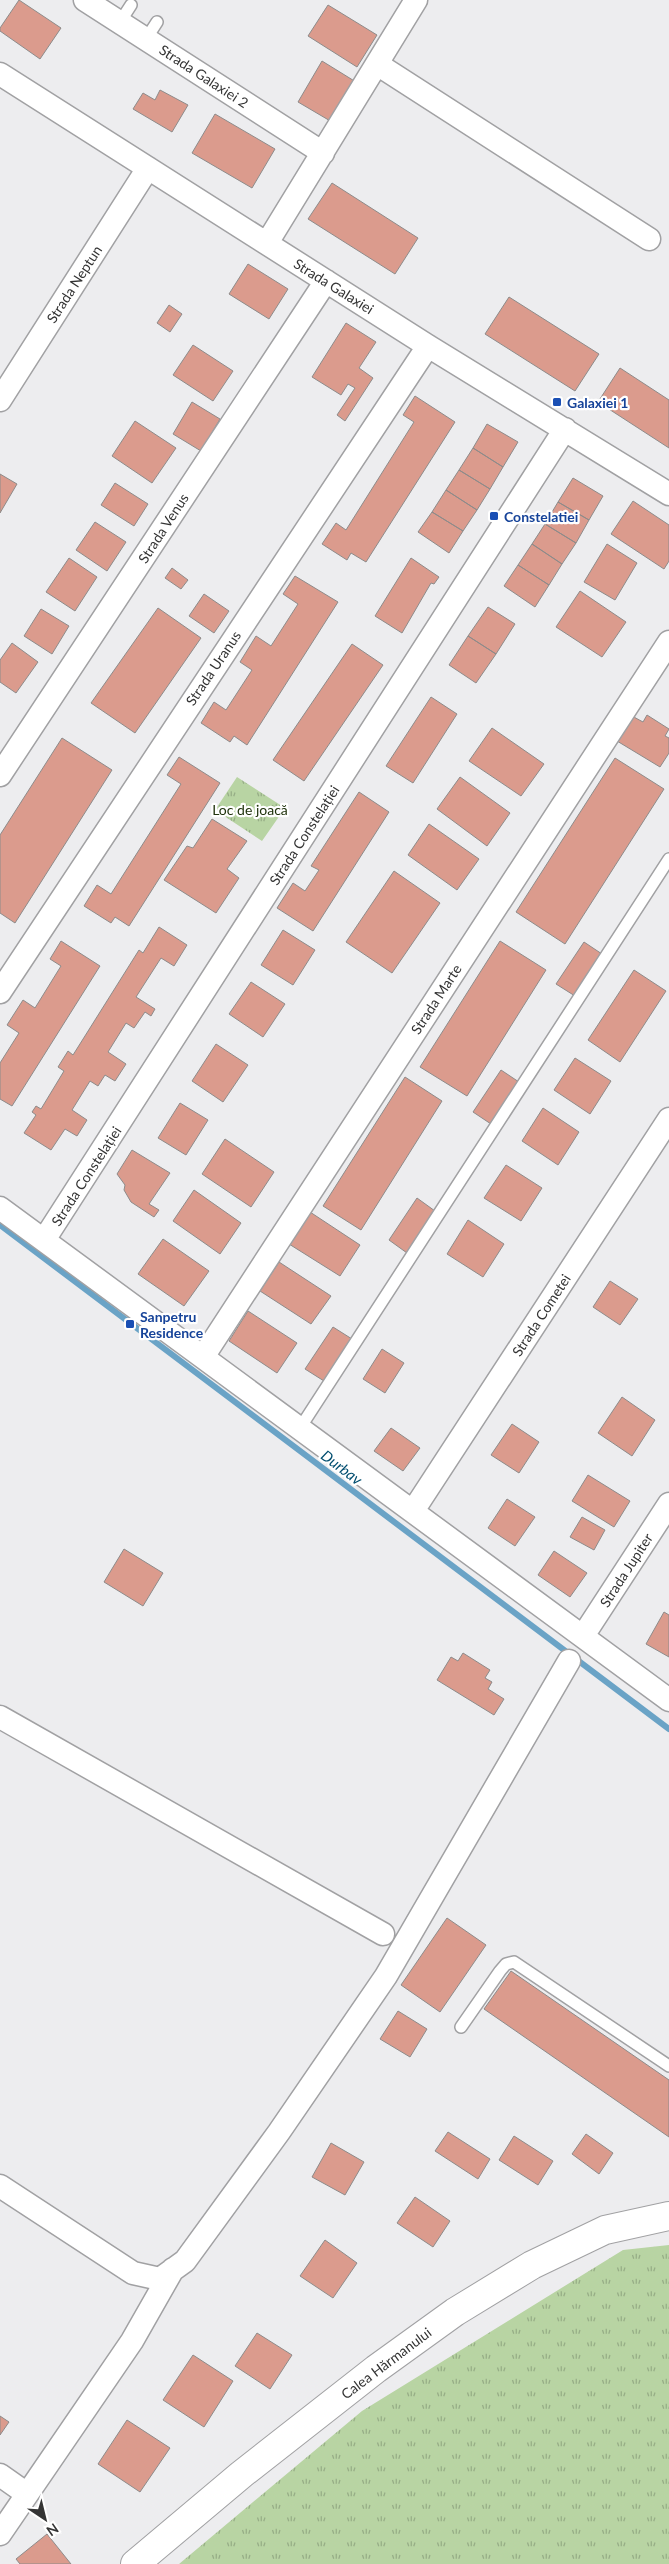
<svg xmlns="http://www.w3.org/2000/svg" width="669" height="2564" viewBox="0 0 669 2564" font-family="Lato,sans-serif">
	<defs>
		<pattern id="grass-tufts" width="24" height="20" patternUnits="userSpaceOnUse" patternTransform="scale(1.25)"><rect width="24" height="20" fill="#b8d4a3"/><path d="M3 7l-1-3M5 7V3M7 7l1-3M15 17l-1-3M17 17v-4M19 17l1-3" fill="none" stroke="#96ad86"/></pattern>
	</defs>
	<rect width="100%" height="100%" fill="#ededef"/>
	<path fill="url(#grass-tufts)" d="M237,777L285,808L262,841L215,810Z
		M669,2245V2564H179L362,2411L623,2250Z"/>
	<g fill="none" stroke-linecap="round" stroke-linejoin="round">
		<path stroke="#6aa3c6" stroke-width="6" d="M0,1225L669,1729"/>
	</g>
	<path fill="#db9b8d" stroke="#8d8b8a" d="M19,0L61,28L40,59L0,31V28Z
		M328,5L377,35L357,67L308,36Z
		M322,61L356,82L332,122L298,102Z
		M160,90L188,105L172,132L133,109L143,93L155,100Z
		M215,114L275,149L252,188L192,153Z
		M332,183L418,238L395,274L308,219Z
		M248,264L288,289L269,319L229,294Z
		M509,297L599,354L575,391L485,334Z
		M169,305L182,314L170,332L157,323Z
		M346,323L376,342L359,368L373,378L345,421L337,415L355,388L348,384L341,395L312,377Z
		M193,345L233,371L213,401L173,375Z
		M620,368L669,400V448L598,402Z
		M415,396L455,422L366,562L351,553L347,560L322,544L336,523L346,530L414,422L403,415Z
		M192,402L220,419L201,451L173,434Z
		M135,421L176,448L152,483L112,456Z
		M487,424L518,442L503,467L473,448Z
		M473,448L503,467L490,489L459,470Z
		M459,470L490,489L477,510L446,490Z
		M0,474L17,484L0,513Z
		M573,478L603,496L589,520L558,502Z
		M115,483L148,504L134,526L101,505Z
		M446,490L477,510L463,531L432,512Z
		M633,501L669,525V561L664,569L611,534Z
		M558,502L589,520L576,543L545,524Z
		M432,512L463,531L449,553L418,532Z
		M95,522L126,542L107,571L76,550Z
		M545,524L576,543L562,564L532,544Z
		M532,544L562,564L549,585L518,565Z
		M607,544L637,563L615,600L584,582Z
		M69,558L97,577L75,611L46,592Z
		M411,558L439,577L434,584L431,583L402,633L375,616Z
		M518,565L549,585L535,607L504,586Z
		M172,568L188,580L181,589L165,578Z
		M295,576L338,602L247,745L234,736L230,742L201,723L214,702L226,710L252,670L240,662L256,636L271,646L298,604L283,594Z
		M580,591L626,622L602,657L556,627Z
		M204,594L229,611L214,633L189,616Z
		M488,607L515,624L496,654L468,636Z
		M158,608L201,638L135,733L91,703Z
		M41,609L69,626L52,654L24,636Z
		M468,636L496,654L476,683L449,665Z
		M12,643L38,662L16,693L0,682V660Z
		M352,644L383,665L304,781L273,760Z
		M431,697L457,714L413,783L386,766Z
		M647,715L669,729L665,736L669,738V753L660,767L617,741L632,716L643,722Z
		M492,728L544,764L521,796L469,761Z
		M62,738L112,770L15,923L0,913V835Z
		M179,757L220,783L129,926L115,917L111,923L84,906L97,885L111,894L181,784L167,775Z
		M615,758L664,789L565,944L516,912Z
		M460,777L510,813L487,846L437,809Z
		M359,792L389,812L313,931L277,908L293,883L305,891L319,870L311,866Z
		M212,819L247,841L227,869L239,878L216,913L164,880L187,846L193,848Z
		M429,824L479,859L457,890L408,855Z
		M394,871L440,903L392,973L346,942Z
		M159,927L187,945L174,966L161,958L136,997L155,1009L151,1016L145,1012L134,1028L126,1023L108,1052L126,1064L115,1081L105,1075L98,1086L90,1081L72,1110L87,1120L77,1136L65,1129L51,1150L24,1133L36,1115L32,1112L36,1106L41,1109L64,1071L58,1067L68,1051L73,1055L139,950L143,953Z
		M283,930L315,950L293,985L261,965Z
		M61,941L100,966L12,1106L0,1099V1063L19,1033L7,1025L23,1000L35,1008L61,966L50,959Z
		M500,941L546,970L467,1096L420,1067Z
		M584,942L602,954L575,996L556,984Z
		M634,970L666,991L620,1062L588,1040Z
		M251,982L285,1004L263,1037L229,1014Z
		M216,1044L248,1065L223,1102L192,1081Z
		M575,1058L611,1081L590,1114L554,1090Z
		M501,1070L519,1082L491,1124L473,1112Z
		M405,1077L442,1101L361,1230L323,1206Z
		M180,1103L208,1120L186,1155L158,1138Z
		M543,1108L579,1132L558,1165L522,1141Z
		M225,1139L274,1172L251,1207L202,1174Z
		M132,1150L170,1173L149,1204L159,1210L154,1217L131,1202L124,1190L125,1185L117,1174Z
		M506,1165L542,1188L521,1221L484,1198Z
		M194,1190L241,1223L220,1254L173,1221Z
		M417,1198L435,1211L407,1253L389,1240Z
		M310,1212L360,1245L340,1276L289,1244Z
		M468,1220L504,1244L483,1277L447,1254Z
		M163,1239L209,1271L184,1306L138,1274Z
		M279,1262L331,1296L311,1324L260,1291Z
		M610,1281L638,1299L620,1325L593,1307Z
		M248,1311L297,1343L277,1373L229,1341Z
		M333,1327L352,1339L324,1381L305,1369Z
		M382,1349L404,1363L385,1393L363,1379Z
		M622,1397L655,1420L632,1456L598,1433Z
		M512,1424L539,1442L519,1473L491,1455Z
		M391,1428L420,1448L403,1471L374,1451Z
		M588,1475L630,1501L614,1527L572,1501Z
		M507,1499L535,1517L515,1546L488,1528Z
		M582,1517L605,1530L594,1550L570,1537Z
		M124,1549L163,1573L143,1606L104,1582Z
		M554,1551L587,1573L570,1597L538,1575Z
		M664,1612L669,1615V1657L646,1644Z
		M463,1653L490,1670L485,1678L492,1682L488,1689L504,1699L494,1715L437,1680L451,1657L458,1661Z
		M447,1918L486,1945L440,2012L401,1985Z
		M511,1971L669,2080V2137L484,2009Z
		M398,2011L427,2029L410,2057L380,2039Z
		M448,2132L490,2159L478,2179L435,2151Z
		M586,2134L613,2153L599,2174L572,2154Z
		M514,2136L553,2161L538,2185L499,2160Z
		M331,2143L364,2162L345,2195L312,2177Z
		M415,2197L450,2221L433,2247L397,2223Z
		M325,2240L357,2263L333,2298L300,2276Z
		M257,2333L292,2355L270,2389L235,2366Z
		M193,2355L233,2381L204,2427L163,2400Z
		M0,2416L9,2422L0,2435Z
		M127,2420L170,2448L140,2492L98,2464Z
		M47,2534L71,2564H20L16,2559Z"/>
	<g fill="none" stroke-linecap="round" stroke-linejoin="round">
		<defs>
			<path id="lane" d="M120,22L131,5
				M146,39L157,22
				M300,1428L669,859
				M461,2027L500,1971L506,1964L514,1962L669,2066"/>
			<path id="street" d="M85,0L323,153
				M377,64L649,239
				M0,74L428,346L669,494
				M267,243L416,0
				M0,400L148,168
				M0,775L326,281
				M0,992L428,346
				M0,1208L669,1700
				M44,1240L565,429
				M203,1357L669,642
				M413,1511L669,1119
				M583,1636L669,1504
				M0,1717L383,1934
				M0,2186L133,2273L160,2279L185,2261L279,2132L386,1976L569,1661
				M0,2475L27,2494
				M0,2534L132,2341L173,2269"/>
			<path id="secondary" d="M135,2564L242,2474L376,2369L455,2312L532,2265L605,2230L669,2216"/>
		</defs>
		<use href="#lane" stroke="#a1a1a3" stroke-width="14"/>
		<use href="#street" stroke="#a1a1a3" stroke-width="25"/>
		<use href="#secondary" stroke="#a1a1a3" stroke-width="30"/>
		<use href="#lane" stroke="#fff" stroke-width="11"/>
		<use href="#street" stroke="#fff" stroke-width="22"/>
		<use href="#secondary" stroke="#fff" stroke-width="28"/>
	</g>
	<g fill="#1a4fb4" stroke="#fff" stroke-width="2">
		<rect x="552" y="397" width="10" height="10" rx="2.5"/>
		<rect x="489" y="511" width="10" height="10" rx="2.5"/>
		<rect x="125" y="1319" width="10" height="10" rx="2.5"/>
	</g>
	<g text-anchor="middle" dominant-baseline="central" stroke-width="4.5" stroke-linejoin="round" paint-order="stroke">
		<g font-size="14" fill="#343434" stroke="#fff">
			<text transform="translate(204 76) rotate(33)">Strada Galaxiei 2</text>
			<text transform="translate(74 284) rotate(-57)">Strada Neptun</text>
			<text transform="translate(334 286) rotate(32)">Strada Galaxiei</text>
			<text transform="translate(163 528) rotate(-57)">Strada Venus</text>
			<text transform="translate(213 668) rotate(-56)">Strada Uranus</text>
			<text transform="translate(304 835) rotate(-57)">Strada Constelației</text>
			<text transform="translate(436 999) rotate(-57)">Strada Marte</text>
			<text transform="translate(86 1176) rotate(-57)">Strada Constelației</text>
			<text transform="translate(541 1315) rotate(-57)">Strada Cometei</text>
			<text transform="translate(626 1570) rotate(-57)">Strada Jupiter</text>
			<text transform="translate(386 2363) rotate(-37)">Calea Hărmanului</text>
		</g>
		<g font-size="14" font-weight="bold" fill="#164399" stroke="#fff" text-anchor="start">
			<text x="567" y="402">Galaxiei 1</text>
			<text x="504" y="516">Constelatiei</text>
			<text x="140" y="1316">Sanpetru<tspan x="140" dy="16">Residence</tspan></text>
		</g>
		<g font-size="14" fill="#20330d" stroke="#fff">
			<text x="250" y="809">Loc de joacă</text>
		</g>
		<g font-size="15" font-style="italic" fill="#004d6f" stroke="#fff">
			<text transform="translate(342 1467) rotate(37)">Durbav</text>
		</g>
	</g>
	<g transform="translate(45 2519) rotate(145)" stroke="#ffffff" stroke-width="4" paint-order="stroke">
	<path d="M0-4L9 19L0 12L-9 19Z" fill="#343434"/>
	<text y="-8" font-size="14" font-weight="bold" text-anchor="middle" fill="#343434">N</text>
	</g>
</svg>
